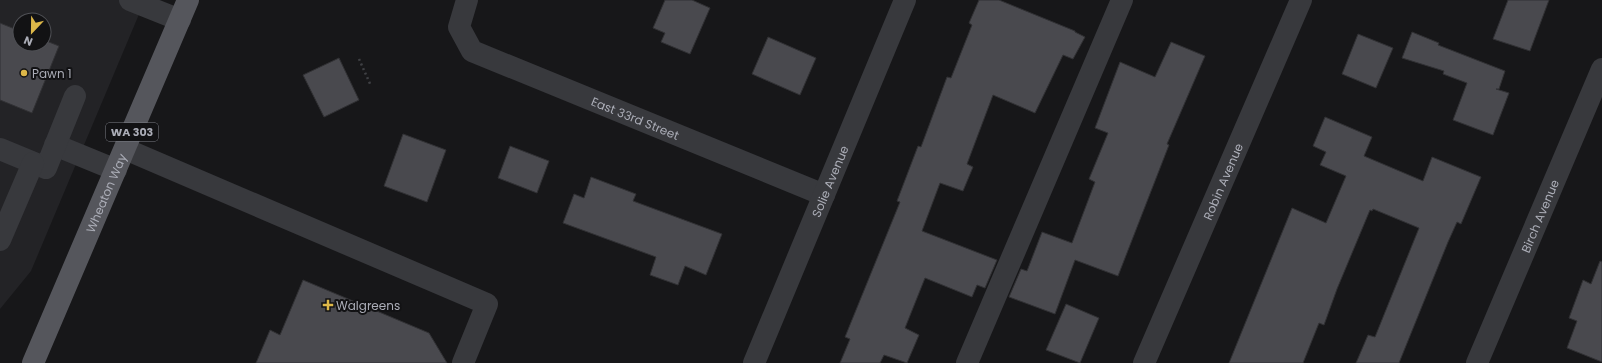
<svg xmlns="http://www.w3.org/2000/svg" width="1602" height="363" viewBox="0 0 1602 363" font-family="Poppins,sans-serif">
	<rect width="100%" height="100%" fill="#171719"/>
	<path fill="#232326" fill-rule="evenodd" d="M0,0H145L31,271L0,309ZM20,20H44V44H20Z"/>
	<path fill="#49494e" stroke="#313134" d="M665,0H692L710,8L690,54L661,42L665,33L653,28Z
		M979,0H999L1075,31V32L1085,37L1073,59L1063,55L1035,113L993,95L967,164L973,167L963,191L940,183L922,231L997,260L985,288L977,285L972,297L925,278L905,328L919,335L907,363L884,355L880,363H840L850,339L845,337L900,202L897,201L918,146L921,147L947,77L951,78L972,25L969,23Z
		M1508,0H1549L1530,51L1493,39Z
		M0,23L20,31V44H44V40L59,46L32,113L0,100Z
		M1412,32L1439,43L1438,45L1505,71L1499,89H1496L1509,93L1493,135L1453,120L1467,83L1443,74L1444,71L1402,58Z
		M1358,34L1393,48L1376,88L1342,74Z
		M768,37L816,58L800,95L752,74Z
		M1171,42L1205,56L1167,144L1169,145L1118,276L1075,260L1055,314L1009,297L1021,269L1027,271L1042,232L1072,243L1095,182L1089,179L1108,133L1095,128L1120,62L1155,77Z
		M339,58L359,100L324,117L303,75Z
		M1325,117L1372,137L1364,156L1423,181L1432,157L1481,177L1461,224L1457,222L1448,242L1399,363H1356L1368,335L1375,337L1419,228L1373,209L1372,211L1370,210L1337,289L1324,325L1319,323L1303,363H1229L1292,208L1326,223L1346,176L1320,165L1326,152L1313,146Z
		M403,134L446,150L427,202L384,186Z
		M510,146L549,161L537,193L498,178Z
		M591,177L636,194L633,201L722,234L706,275L685,266L678,285L650,275L656,257L563,223L574,194L584,198Z
		M1600,261L1602,262V362L1567,348L1577,321L1569,318L1583,280L1591,284Z
		M303,280L429,333L447,363H256L270,330L280,335Z
		M1066,304L1099,318L1080,363L1046,350Z"/>
	<g fill="none" stroke-linecap="round" stroke-linejoin="round">
		<path stroke="#3f4044" stroke-width="2.5" stroke-dasharray="2 3" stroke-linecap="butt" d="M359,59L371,86"/>
		<g stroke="#38393d" stroke-width="22">
			<path d="M130,0L180,20"/>
			<path id="s1" d="M467,0L459,27L472,51L824,195"/>
			<path d="M55,145L116,170"/>
			<path d="M0,149L46,168L75,96"/>
			<path d="M125,149L487,304L463,363"/>
			<path d="M0,240L33,163"/>
			<path id="s2" d="M754,363L905,0"/>
			<path d="M967,363L1122,0"/>
			<path id="s3" d="M1144,363L1301,0"/>
			<path id="s4" d="M1477,363L1602,69"/>
		</g>
		<path stroke="#55565c" stroke-width="22" id="s5" d="M33,363L188,0"/>
	</g>
	<g fill="#deb849" stroke="#121214" stroke-width="1.5">
		<circle cx="24" cy="73" r="4"/>
		<path d="M326 299h4v4h4v4h-4v4h-4v-4h-4v-4h4z"/>
	</g>
	<g text-anchor="middle" dominant-baseline="central" stroke-width="4" stroke-linejoin="round" paint-order="stroke">
		<rect fill="#121214" stroke="#7d7e86" stroke-width="1" x="106" y="123" width="52" height="18" rx="3"/>
		<g font-size="11" font-weight="bold" fill="#abadb7">
			<text x="132" y="132">WA 303</text>
		</g>
		<g font-size="12" fill="#abadb7" stroke="#121214" text-anchor="start">
			<text x="32" y="73">Pawn 1</text>
			<text x="336" y="305">Walgreens</text>
		</g>
		<g font-size="12" fill="#abadb7" stroke="#121214">
			<text stroke="none"><textPath href="#s1" startOffset="232">East 33rd Street</textPath></text>
			<text stroke="none"><textPath href="#s2" startOffset="197">Solie Avenue</textPath></text>
			<text stroke="none"><textPath href="#s3" startOffset="198">Robin Avenue</textPath></text>
			<text stroke="none"><textPath href="#s5" startOffset="185">Wheaton Way</textPath></text>
			<text stroke="none"><textPath href="#s4" startOffset="160">Birch Avenue</textPath></text>
		</g>
	</g>
	<g transform="translate(32 32) rotate(202)"><circle r="19" fill="#121214" stroke="#4f5055"/>
	<path d="M0-3L7 15L0 10L-7 15Z" fill="#deb849"/>
	<text y="-6" font-size="11" font-weight="bold" text-anchor="middle" fill="#abadb7">N</text>
	</g>
</svg>
